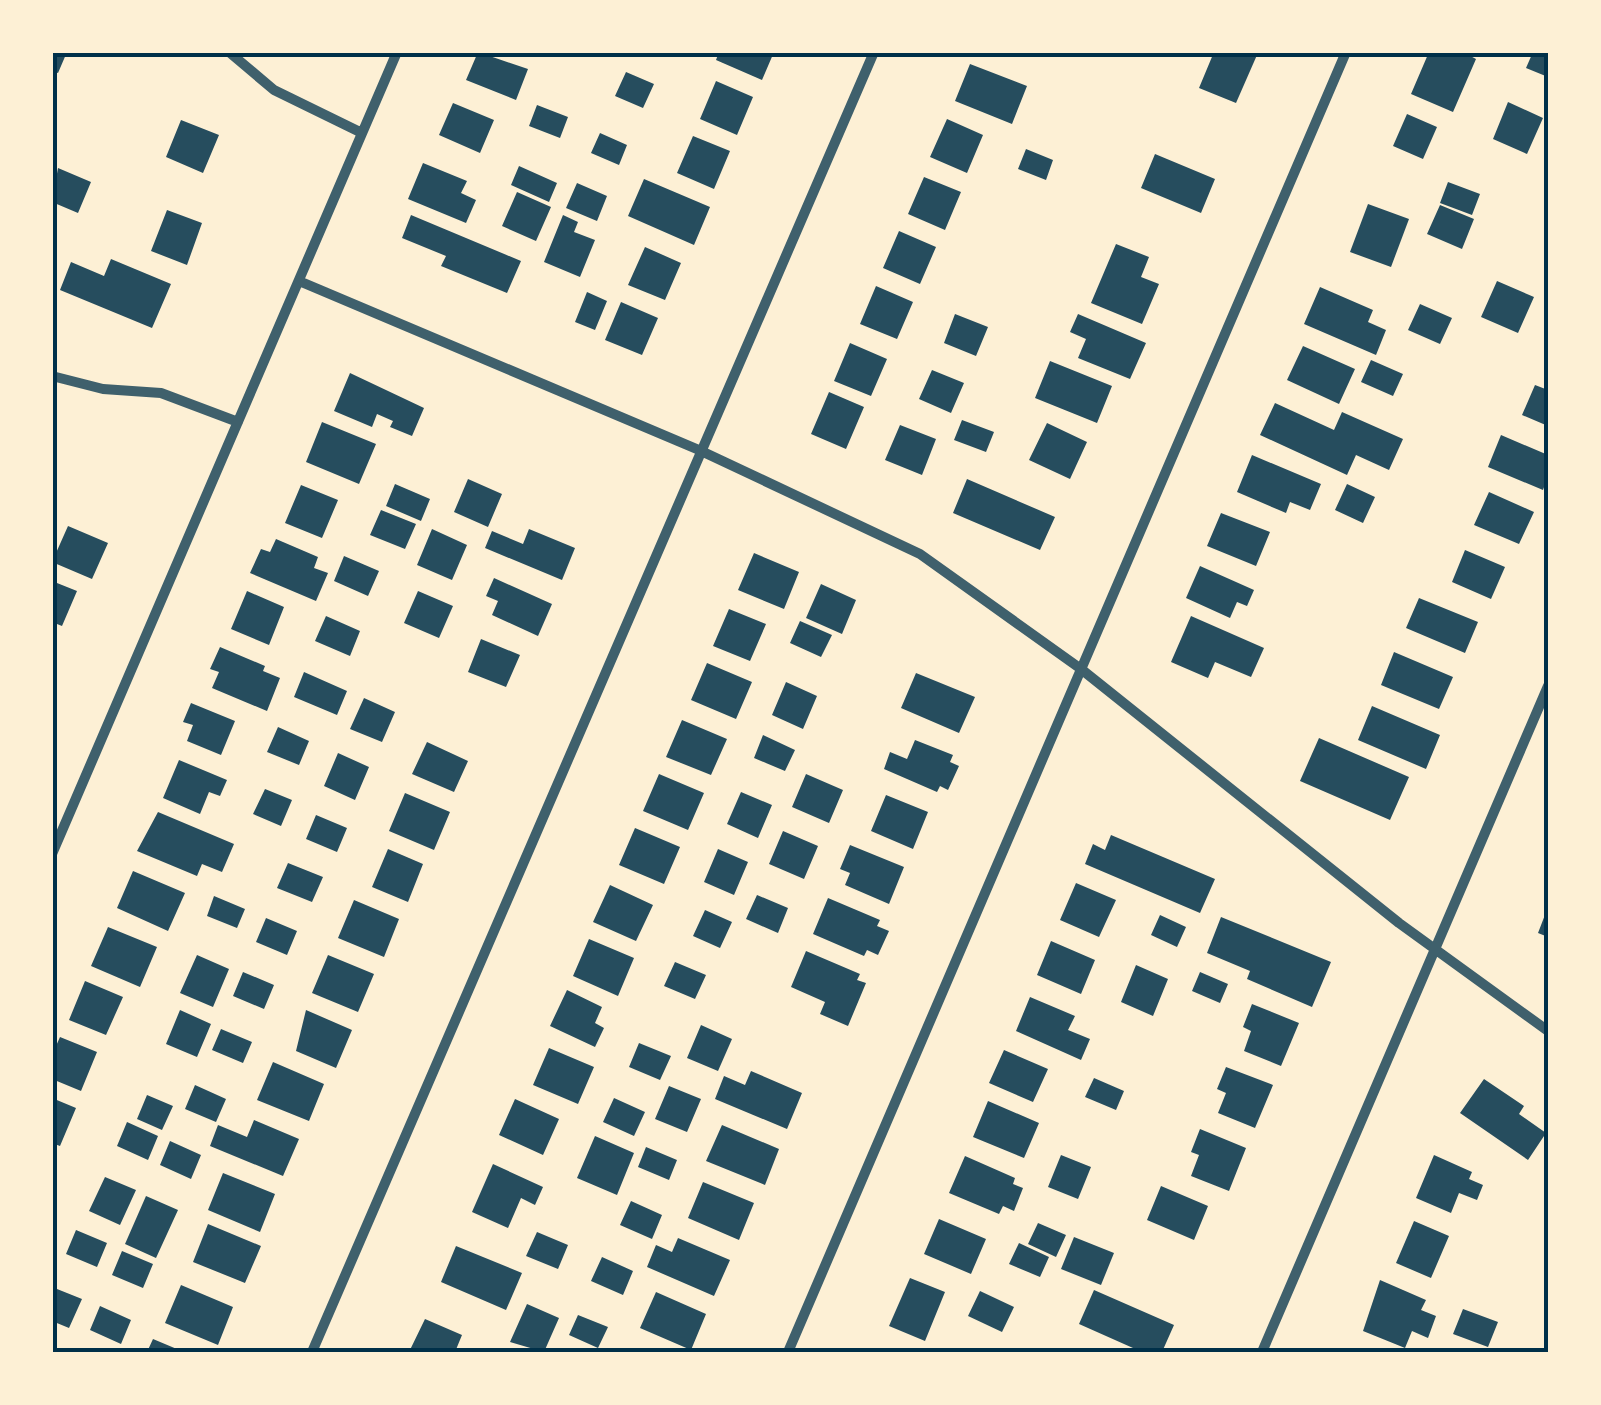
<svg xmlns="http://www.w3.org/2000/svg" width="1601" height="1405" viewBox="0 0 1601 1405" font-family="'Work Sans',sans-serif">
	<rect width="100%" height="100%" fill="#fdf0d5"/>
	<path fill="#264d5e" d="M52,52H67L58,73L52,71Z
		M478,52L528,69L516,100L466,80Z
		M719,52H774L762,80L716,60Z
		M1214,52L1257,55L1236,103L1199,88Z
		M1429,52H1463L1476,59L1453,112L1411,94Z
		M1533,52H1548V77L1526,68Z
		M970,64L1027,86L1012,124L955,101Z
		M626,72L654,84L643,108L615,96Z
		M716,81L753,97L737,135L700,119Z
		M1508,102L1543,118L1527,154L1493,139Z
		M453,103L494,120L480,153L439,135Z
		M537,105L568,117L560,138L529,126Z
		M1407,114L1437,127L1423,159L1393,146Z
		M947,119L983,135L967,173L930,157Z
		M181,120L219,135L203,173L166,157Z
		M600,133L627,145L619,165L591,153Z
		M693,136L730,151L714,189L677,173Z
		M1026,149L1053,160L1046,180L1018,169Z
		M1155,154L1215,179L1201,213L1141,188Z
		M423,163L467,181L461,193L476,200L466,223L408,199Z
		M519,166L557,183L549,202L511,185Z
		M58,168L91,182L78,213L52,202Z
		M924,177L961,192L945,230L908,214Z
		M644,179L710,207L694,245L628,216Z
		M1448,182L1480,194L1472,215L1440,203Z
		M577,183L607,196L597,221L566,208Z
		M517,192L551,207L536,241L502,226Z
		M1368,204L1409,219L1391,267L1350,252Z
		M1440,205L1474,219L1462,249L1427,234Z
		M167,210L202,223L187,265L151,251Z
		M411,215L521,261L507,293L441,266L446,256L402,238Z
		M563,215L578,222L574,232L595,240L580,277L544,262Z
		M899,231L936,247L920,284L883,268Z
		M1116,244L1149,257L1141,277L1159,284L1142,324L1091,303Z
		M645,247L681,263L665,300L628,285Z
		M111,259L171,284L152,328L60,290L71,262L104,276Z
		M1497,281L1534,297L1518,333L1481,317Z
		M876,286L913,302L897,339L860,324Z
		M1320,287L1373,310L1368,322L1386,330L1376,355L1304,324Z
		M587,292L607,301L595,330L575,322Z
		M621,302L658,318L642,355L605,340Z
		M1420,304L1452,318L1440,344L1408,330Z
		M955,314L988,327L976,356L944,343Z
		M1078,314L1146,343L1130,379L1078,358L1086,339L1070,332Z
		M850,343L887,359L871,396L834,381Z
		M1303,346L1355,369L1339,404L1287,380Z
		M1371,360L1403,374L1393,396L1361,382Z
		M1050,361L1112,386L1097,423L1035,398Z
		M932,370L964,383L951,413L919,399Z
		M350,373L424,408L412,436L390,427L393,421L377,414L372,427L334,411Z
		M1535,385L1548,390V426L1522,415Z
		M829,392L864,407L846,449L811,434Z
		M1275,403L1334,430L1342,412L1403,439L1389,470L1356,455L1347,475L1260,435Z
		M962,420L994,432L986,452L954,440Z
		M322,422L376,444L359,484L306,462Z
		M1047,423L1087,442L1070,479L1029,460Z
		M900,425L936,439L922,475L885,460Z
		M1501,435L1548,455V476L1543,490L1488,467Z
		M1252,455L1321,484L1310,510L1290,502L1286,513L1237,492Z
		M468,479L502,494L488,527L454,512Z
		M967,479L1055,517L1040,550L953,513Z
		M395,484L430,499L421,521L386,506Z
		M1347,484L1375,497L1363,523L1335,510Z
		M301,485L338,500L322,538L285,523Z
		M1489,492L1534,512L1519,544L1474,525Z
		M381,510L416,524L405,549L370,535Z
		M1221,513L1270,532L1256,566L1207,546Z
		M68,526L108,543L92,579L52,562Z
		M432,529L467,545L452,580L417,565Z
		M529,529L575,548L562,580L485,548L492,531L523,544Z
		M276,539L318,557L314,568L328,573L316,601L250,573L261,549L270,552Z
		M1465,550L1505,567L1491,599L1452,582Z
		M754,553L799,572L784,609L738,590Z
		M344,556L379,571L368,596L334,581Z
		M1200,566L1254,590L1247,606L1237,602L1230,618L1186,598Z
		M494,578L552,604L538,636L492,615L498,601L486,596Z
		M52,581L77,591L62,626L52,622Z
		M821,584L856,600L842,634L806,618Z
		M247,591L284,607L269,645L231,629Z
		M418,591L453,606L439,638L404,623Z
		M1419,598L1478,622L1465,653L1406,628Z
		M729,609L766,624L750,661L713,646Z
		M326,616L360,631L350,656L315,641Z
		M1191,616L1264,648L1251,677L1215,662L1208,678L1171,662Z
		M800,621L832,635L821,657L790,643Z
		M481,639L520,655L506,687L468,672Z
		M220,647L265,666L263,671L280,678L267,711L212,688L219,672L210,669Z
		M1394,652L1453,677L1439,709L1381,685Z
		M707,663L752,682L736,719L691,700Z
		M304,672L347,691L337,715L294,697Z
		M916,673L975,697L959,733L901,708Z
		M786,682L817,696L803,729L772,715Z
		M364,698L395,712L382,742L350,729Z
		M191,703L235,721L221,755L187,741L193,725L183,722Z
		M1372,706L1440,735L1426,769L1358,740Z
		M682,720L727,739L711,775L666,757Z
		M278,727L309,741L299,765L267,752Z
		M763,735L795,750L785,771L754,758Z
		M1319,738L1409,777L1390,820L1300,781Z
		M915,740L953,755L950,762L959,766L948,790L940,786L937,792L884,769L890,752L907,759Z
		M427,742L468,761L454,792L412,774Z
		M338,753L369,767L355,800L324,786Z
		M179,760L227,780L220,796L209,792L200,814L163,798Z
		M659,774L704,793L688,830L643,811Z
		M806,774L843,790L829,823L792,807Z
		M265,789L292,800L281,826L253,814Z
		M741,792L772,805L758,838L727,824Z
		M405,793L450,812L434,850L389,831Z
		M886,795L928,812L913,849L871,831Z
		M158,812L234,844L222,872L202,864L197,876L137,851Z
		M316,815L347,828L337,852L306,839Z
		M635,828L680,847L664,884L619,865Z
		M783,831L818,846L804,879L769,864Z
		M1111,835L1215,879L1200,913L1085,864L1093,844L1105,850Z
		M850,845L904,867L889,904L845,885L850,873L840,869Z
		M388,849L423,864L408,902L372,887Z
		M718,849L748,862L734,895L704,882Z
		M288,863L323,877L312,902L277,888Z
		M133,871L185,893L168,931L117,908Z
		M1076,883L1116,900L1099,937L1060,920Z
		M610,885L653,905L636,941L593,922Z
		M757,895L788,908L778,933L746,919Z
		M214,896L245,909L237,928L207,916Z
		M828,898L880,920L877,926L889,931L878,955L867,950L864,956L813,934Z
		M354,900L399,919L384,957L338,938Z
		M1548,907V937L1538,933Z
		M705,910L732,922L720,948L693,936Z
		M1160,915L1186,927L1177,947L1151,935Z
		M1221,917L1331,962L1312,1007L1247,979L1250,971L1207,953Z
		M266,918L297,931L287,955L256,942Z
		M108,927L157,947L140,987L91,966Z
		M589,939L634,958L618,996L573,976Z
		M1051,941L1095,960L1081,994L1037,975Z
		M806,951L860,974L857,980L866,983L848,1026L820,1014L825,1002L791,987Z
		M197,955L229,969L213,1007L180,993Z
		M328,955L374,974L358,1012L312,993Z
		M675,962L706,975L695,999L664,986Z
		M1136,965L1168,979L1153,1016L1121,1002Z
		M243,972L274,985L264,1009L233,996Z
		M1200,972L1228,984L1220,1003L1192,991Z
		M85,981L123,997L106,1035L69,1020Z
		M567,990L602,1007L595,1023L604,1028L595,1047L550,1026Z
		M1030,997L1075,1016L1068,1030L1090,1039L1081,1060L1016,1031Z
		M1252,1004L1299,1023L1281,1066L1244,1051L1251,1031L1243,1027Z
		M180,1010L211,1024L197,1057L166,1044Z
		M306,1010L352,1030L336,1068L296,1051Z
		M701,1025L732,1039L718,1071L687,1058Z
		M221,1029L252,1042L243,1063L212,1050Z
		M60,1037L97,1052L81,1091L52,1079V1055Z
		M639,1043L671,1056L660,1080L629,1067Z
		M549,1048L594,1067L578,1104L533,1085Z
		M1004,1050L1048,1069L1033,1102L989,1083Z
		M273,1062L324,1084L309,1121L257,1100Z
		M1226,1067L1273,1085L1255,1128L1218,1113L1226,1093L1217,1089Z
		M751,1071L802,1093L787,1129L715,1099L724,1076L745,1085Z
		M1094,1078L1124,1091L1116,1110L1085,1097Z
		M1484,1079L1524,1106L1519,1114L1546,1133L1528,1160L1460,1113Z
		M195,1085L226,1099L216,1122L185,1109Z
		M669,1086L701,1099L687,1132L655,1119Z
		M147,1095L173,1106L162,1130L137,1119Z
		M52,1098L76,1108L60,1146L52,1143Z
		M614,1098L645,1112L634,1136L603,1122Z
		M515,1099L559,1119L543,1155L499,1135Z
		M988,1101L1039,1123L1024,1158L973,1137Z
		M254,1120L299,1139L283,1176L210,1146L218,1125L247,1137Z
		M127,1122L158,1136L148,1160L117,1146Z
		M722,1125L779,1149L765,1185L706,1161Z
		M1200,1129L1246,1148L1229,1191L1191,1176L1199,1155L1191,1152Z
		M595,1136L634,1153L617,1195L577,1178Z
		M170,1141L201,1155L191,1179L160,1165Z
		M646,1147L677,1160L669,1180L638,1167Z
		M1061,1155L1091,1167L1078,1199L1048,1187Z
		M1434,1155L1472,1172L1469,1179L1483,1185L1477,1200L1459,1193L1451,1213L1416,1198Z
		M965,1156L1015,1178L1013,1184L1023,1188L1014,1211L1003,1206L999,1214L949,1193Z
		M493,1164L543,1187L535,1205L521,1198L508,1228L472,1212Z
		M223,1173L275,1194L260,1232L208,1210Z
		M105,1177L136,1190L120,1225L89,1211Z
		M703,1182L754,1203L739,1240L688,1218Z
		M1161,1186L1208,1206L1194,1240L1147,1220Z
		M146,1196L178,1210L156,1258L125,1244Z
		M631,1201L662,1215L652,1239L620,1225Z
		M939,1219L986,1239L971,1274L924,1254Z
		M1414,1221L1449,1236L1431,1278L1396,1263Z
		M1038,1223L1066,1235L1056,1257L1028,1244Z
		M208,1224L261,1246L245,1283L193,1262Z
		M76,1230L107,1243L97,1267L66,1254Z
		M537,1232L568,1245L558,1269L526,1256Z
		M1074,1237L1114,1253L1101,1285L1061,1269Z
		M678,1238L730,1260L714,1296L647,1267L656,1245L672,1252Z
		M1019,1243L1049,1257L1040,1277L1009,1264Z
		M456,1246L522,1273L506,1310L441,1282Z
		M122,1251L153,1264L143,1288L112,1275Z
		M602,1257L633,1271L623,1295L591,1281Z
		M910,1278L945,1292L925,1341L889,1326Z
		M1380,1280L1426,1300L1421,1310L1436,1316L1428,1338L1412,1331L1405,1348L1363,1331Z
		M181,1285L233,1307L218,1345L165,1323Z
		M52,1287L82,1299L69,1328L52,1321Z
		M1094,1290L1174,1325L1162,1352H1142L1079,1324Z
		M980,1291L1014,1307L1002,1332L968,1316Z
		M656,1292L706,1314L691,1350L640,1328Z
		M527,1304L559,1318L544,1352L510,1342Z
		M100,1306L131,1320L121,1344L90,1330Z
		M1463,1309L1498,1322L1488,1347L1453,1334Z
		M578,1315L608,1327L598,1348L569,1335Z
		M425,1319L462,1335L455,1352H409Z
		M153,1339L184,1352H147Z"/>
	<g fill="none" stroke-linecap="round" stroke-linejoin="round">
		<path stroke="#3f606c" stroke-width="10" d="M229,52L274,90L362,133
			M299,281L699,450L920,554L1081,669L1399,923L1548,1031
			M52,376L103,389L161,393L238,422
			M52,854L397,52
			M312,1352L874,52
			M788,1352L1346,52
			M1262,1352L1548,686"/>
	</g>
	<rect width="1601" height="1405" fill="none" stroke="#fdf0d5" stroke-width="110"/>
	<rect x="55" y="55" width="1491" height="1295" fill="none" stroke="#003049" stroke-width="4"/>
</svg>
